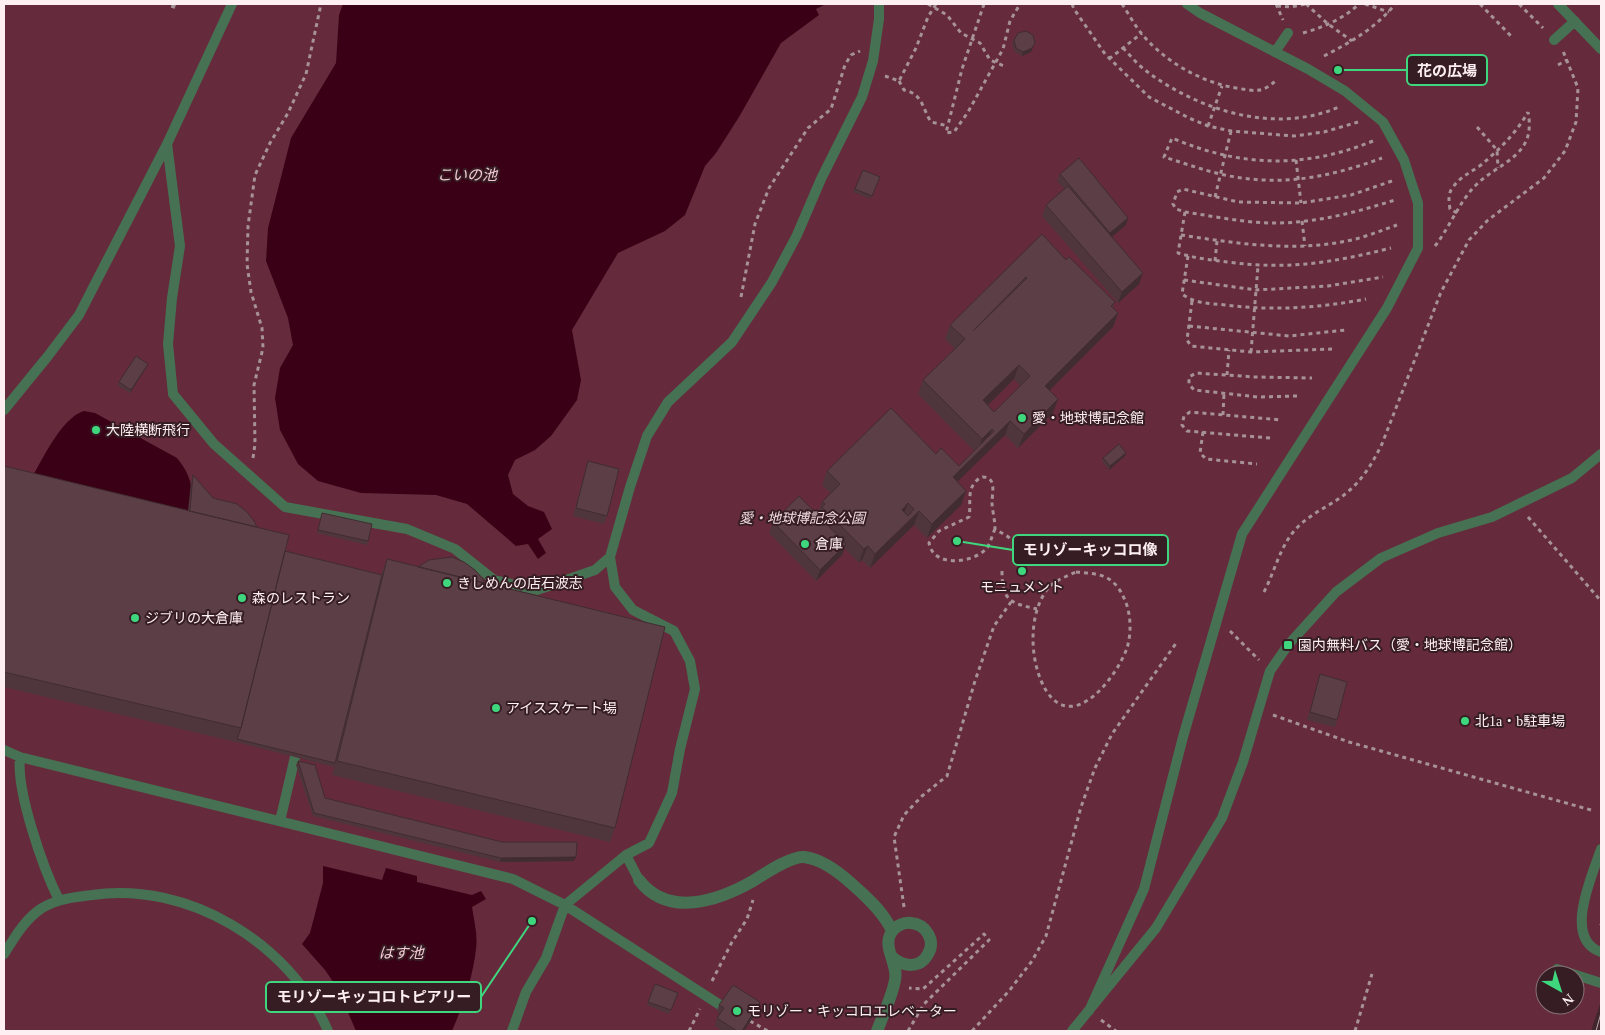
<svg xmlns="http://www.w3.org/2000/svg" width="1605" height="1035" viewBox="0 0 1605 1035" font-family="'Times New Roman','Noto Sans JP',serif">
	<rect width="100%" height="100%" fill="#41262d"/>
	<path fill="#652b3d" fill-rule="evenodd" d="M4,4H1601V1001L1591,1031H4ZM1545,975H1575V1005H1545Z"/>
	<path fill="#3a0016" d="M343,4H826L816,9L819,15L781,43L739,117L716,153L705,166L685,215L665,231L618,253L572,330L581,380L577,400L551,436L535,450L515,460L508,475L513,494L528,506L544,512L552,529L538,539L546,553L538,559L528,544L516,546L467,504L436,495L361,493L318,481L298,464L280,430L275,398L280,368L293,345L288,318L266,261L268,228L291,138L336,63L339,15Z
		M84,411L95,413L177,458C193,478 195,492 187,517L27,486C40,465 60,418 84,411Z
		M323,866L382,880L386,868L417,876V882L472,895L481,891L486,899L472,907C474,921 478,935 476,949C473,977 463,1005 452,1031H356L338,989L325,970L302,944L310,933L323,883Z"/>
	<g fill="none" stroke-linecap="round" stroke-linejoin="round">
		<path stroke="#a79297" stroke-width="3" stroke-dasharray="4 4" stroke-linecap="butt" d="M173,4L172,10L175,4
			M928,4L947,15L961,33L980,43L990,60L1004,66
			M984,4L962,69L946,133L954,132L968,112L1003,49L1010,21L1020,4
			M1072,4L1074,9L1105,54L1149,97L1189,118L1208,126L1231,131L1294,136L1324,132L1358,122
			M1122,4C1128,13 1134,24 1141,33C1164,61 1200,82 1236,88C1255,91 1263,94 1277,79
			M1276,4L1283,20
			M1306,4L1328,24L1352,41
			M1365,4L1389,12
			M1480,4L1511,36
			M1519,4L1543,28
			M1277,6L1291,7L1306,4
			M1303,33C1324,27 1343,19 1359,4
			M1123,48C1130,55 1137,64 1145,70C1197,110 1275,135 1339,107
			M1324,56C1351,42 1376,28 1395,4
			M1109,59L1142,33
			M1558,65L1567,60
			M1443,66L1454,77
			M885,76L899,81L916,48L928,17L936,4
			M899,81L904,90C923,94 922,108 931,122L948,126
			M1208,126L1222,86
			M1477,127L1497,150L1498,168
			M1373,141C1304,169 1240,167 1172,138L1164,157C1190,165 1216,175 1242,178C1291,185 1336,175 1382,158
			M1296,160L1301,203
			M1392,181L1351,195L1301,203L1238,202L1183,189L1177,192L1173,204L1176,209L1185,212C1212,216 1240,222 1268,223C1312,224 1354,213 1395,200
			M1215,197L1231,131
			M1185,212L1178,253C1194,258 1211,260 1227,262C1288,270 1331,263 1391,248
			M1457,213L1450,209C1449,202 1448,196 1451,190C1459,177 1470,173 1481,165C1499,150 1517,132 1528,112
			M1302,221L1305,246
			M1181,235C1240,244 1298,253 1356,239C1370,235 1383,230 1397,225
			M1435,246C1449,228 1458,205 1473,188C1498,161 1537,158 1528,112
			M1188,256L1182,294C1196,304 1208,303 1225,305C1273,311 1319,308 1366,299
			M1215,261L1217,241
			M1184,280L1256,290L1328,286L1383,277
			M741,297L755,224L769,188L808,128L831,109L845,65L851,55L860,51
			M1192,301L1187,340L1191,346L1251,352L1332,349
			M1189,326L1289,336L1346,330
			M1251,352L1258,266
			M1227,375L1229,350
			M1297,396L1258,397L1194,390L1189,384V377L1196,373L1255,377L1312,378
			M1223,415L1224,393
			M1203,432L1200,453L1206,459L1257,464
			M1270,438L1187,431L1182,425L1184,416L1190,412L1282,420
			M253,458L255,444L254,385L263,348L262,328L251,292L247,264L248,226L255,175L270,143L288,113L306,74L321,4
			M1528,517L1601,601
			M995,529C992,535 990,546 985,550C970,564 933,567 929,543L939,531L969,517C971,507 968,496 972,487C974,483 979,477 983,477C997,477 992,494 992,502C992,510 995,519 995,529L1007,536L1028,554
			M1002,571C1002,601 1010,603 1037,609
			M1076,572C1086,573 1096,573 1105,577C1113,580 1120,589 1123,596C1131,611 1132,632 1127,648C1117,676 1075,733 1047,692C1029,664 1027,613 1049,587C1056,580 1067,576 1076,572Z
			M1264,592C1276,569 1281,541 1301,524C1316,510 1337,503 1352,488C1365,476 1374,460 1382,444L1441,292L1469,240L1488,220L1544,178L1565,151L1576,122L1578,88L1563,51
			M1230,631L1259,660
			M1273,715L1349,742L1591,810
			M904,907L894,837L904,815L922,796L947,776L975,681L994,626L1011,602
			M1601,924V925
			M712,981L732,942L747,919L753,900
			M1101,1020L1116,1031
			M750,1021L768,1031
			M689,1031L700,1009
			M908,1031L924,1004L989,940L984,934L923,989L909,988
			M972,1031L1009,991L1032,961L1046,936L1081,807L1095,768L1112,734L1177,642
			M1355,1031L1372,974"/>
		<path stroke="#467253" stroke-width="10" d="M1558,4L1601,49
			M1554,40L1575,21
			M1275,52L1288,33
			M167,144L180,246L172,298L168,344L173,394L214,444L285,507L407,529L455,549L494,580L537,590L595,570L610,557
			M4,410L48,356L79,315L167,144L232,4
			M4,750L20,757L513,879L565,905L731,1012
			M20,757C16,791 43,868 59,900
			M280,821L295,757
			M1601,849C1593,874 1562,939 1601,952
			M626,855L639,880
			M4,954C15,937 24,920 42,908C58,899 74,897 92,895C188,881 290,943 328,1031
			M1557,969L1601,983
			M1089,1011L1144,889L1183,737L1242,534L1387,308L1418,248V203L1404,160L1383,122L1345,91L1308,69L1200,13L1187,4
			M512,1031L526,992L546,958L565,905L626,855L649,843L672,793L680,749L695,689L690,661L674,631L633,610L615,587L610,557L630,487L647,436L668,402L732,342L772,282L797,235L821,179L862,97L873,61L879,19V4
			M1072,1031L1156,928L1222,818L1243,762L1270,671L1288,645L1336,592L1381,558L1438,533L1492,517L1572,478L1601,454"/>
		<path stroke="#467253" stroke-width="12" d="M639,880C668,918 718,901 753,881C764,874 791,856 804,857C822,859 840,873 853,885C868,898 884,913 892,931
			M877,1031C883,1015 892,997 895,980C899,963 879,945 894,929C898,925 905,922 911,923C926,924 936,941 928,954C920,969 903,967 892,957"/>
		<path stroke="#bdaaae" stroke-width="1" d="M1596,1031L1601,1013"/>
	</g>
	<path fill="#4f363c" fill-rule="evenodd" d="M1014,40L1031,52L1022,56L1015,52L1012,44Z
		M863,170L880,177L870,199L853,192Z
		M1060,174L1128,218L1126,225L1112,237L1139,284L1118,303L1042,216L1046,205L1064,189L1057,181Z
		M1042,234L1066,260L1115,302L1113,308L1118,313L1113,327L1049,390L1053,413L1018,448L1005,435L957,481L966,491L961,505L927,538L914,525L870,568L862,560L859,563L844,548L842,555L816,581L769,533L773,522L817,515L822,502L830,493L822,485L827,471L936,454L959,466L974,451L918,394L923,380L955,349L945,339L950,325ZM1014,379L1020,386L994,412L988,405Z
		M146,368L130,393L118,386L119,382Z
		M1126,453L1125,456L1109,470L1102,461L1103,458Z
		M588,461L607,516L604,524L573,516Z
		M4,466L188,511L191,482L193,475L213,498L257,527L285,551L381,575L387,559L484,583L615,828L610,842L332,775L335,764L334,767L236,742L4,687Z
		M322,513L368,541L367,545L317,533Z
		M1320,674L1337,720L1335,727L1307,720Z
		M298,761L325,798L574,861L500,862L313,816L296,765Z
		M655,984L678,993L669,1014L647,1005Z
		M719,1005L758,1010L744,1031H723L715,1026L717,1018L720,1014L717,1012Z"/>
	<path fill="#402c31" d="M1035,43L1031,52L1022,56L1023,52Z
		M1128,218L1126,225L1107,241L1110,233Z
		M1143,273L1139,284L1118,303L1122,292Z
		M1118,313L1113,327L1040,400L1045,386Z
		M148,364L146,368L130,393L131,390Z
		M1019,365L1014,379L978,415L983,400Z
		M1058,399L1053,413L1018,448L1024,434Z
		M1010,421L1005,435L948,491L953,477Z
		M992,429L987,443L977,453L982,439Z
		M1126,453L1125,456L1109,470L1110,466Z
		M966,491L961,505L927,538L932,524Z
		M908,503L903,517L902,510Z
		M919,511L914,525L870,568L875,554Z
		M846,544L842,555L816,581L820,570Z
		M868,546L862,560L859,563L864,549Z
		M576,857L574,861L500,862L501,858Z
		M760,1002L758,1010L744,1031H742Z"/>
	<path fill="#5c3f46" stroke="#402c31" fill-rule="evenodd" d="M1026,31L1033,35L1035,43L1032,48L1023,52L1016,48L1014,40L1018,33Z
		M1079,158L1128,218L1110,233L1060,174Z
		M863,170L880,177L872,196L855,189Z
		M1068,186L1143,273L1122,292L1046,205Z
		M1042,234L1066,260L1069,257L1115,302L1111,306L1118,313L1045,386L1058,399L1024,434L1010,421L953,477L966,491L932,524L919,511L875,554L868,546L864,549L822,507L825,504L822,502L840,484L827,471L891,408L936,454L941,448L959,466L994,431L992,429L982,439L923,380L965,339L950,325ZM1026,277L1027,278L973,331ZM1019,365L1030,376L994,412L983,400ZM908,503L914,509L908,516L902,510Z
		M136,356L148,364L131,390L119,382Z
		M1119,444L1126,453L1110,466L1103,458Z
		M588,461L619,469L607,516L576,508Z
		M4,466L289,535L241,728L4,672Z
		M193,475L213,498L237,504L247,512L254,521L257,527L189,511L190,509Z
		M799,496L846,544L820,570L773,522Z
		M322,513L372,524L368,541L318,530Z
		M285,551L382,575L335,763L237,739L241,728Z
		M452,557L464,562L475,570L483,579L484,583L418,567L429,560Z
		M387,559L665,627L615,828L337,761Z
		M1320,674L1347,682L1337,720L1310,712Z
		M298,761L315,765L325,798L502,842H577L576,857L501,858L314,813Z
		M655,984L678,993L671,1010L648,1002Z
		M733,985L760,1002L742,1031H737L717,1018L724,1008L719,1005Z"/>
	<g fill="#3fd77d" stroke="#361d24" stroke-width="2">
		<circle cx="1022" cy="418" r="5"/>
		<circle cx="96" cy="430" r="5"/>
		<circle cx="805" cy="544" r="5"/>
		<circle cx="1022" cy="571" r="5"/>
		<circle cx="447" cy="583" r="5"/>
		<circle cx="242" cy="598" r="5"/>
		<circle cx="135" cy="618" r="5"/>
		<rect x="1283" y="640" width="10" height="10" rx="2.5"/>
		<circle cx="496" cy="708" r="5"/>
		<circle cx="1465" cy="721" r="5"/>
		<circle cx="737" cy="1011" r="5"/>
	</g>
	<g text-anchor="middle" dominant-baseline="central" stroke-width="4" stroke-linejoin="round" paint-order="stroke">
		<g font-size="14" fill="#feeff2" stroke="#361d24" text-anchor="start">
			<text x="1032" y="418">愛・地球博記念館</text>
			<text x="106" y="430">大陸横断飛行</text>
			<text x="815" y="544">倉庫</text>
			<text x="457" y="583">きしめんの店石波志</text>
			<text x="1022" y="587" text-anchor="middle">モニュメント</text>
			<text x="252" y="598">森のレストラン</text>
			<text x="145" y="618">ジブリの大倉庫</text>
			<text x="1298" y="645">園内無料バス（愛・地球博記念館）</text>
			<text x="506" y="708">アイススケート場</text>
			<text x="1475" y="721">北1a・b駐車場</text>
			<text x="747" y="1011">モリゾー・キッコロエレベーター</text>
		</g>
		<g font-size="14" font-style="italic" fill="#f2dce1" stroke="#361d24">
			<text x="802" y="518">愛・地球博記念公園</text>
		</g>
		<g font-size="15" font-style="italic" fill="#f5cbd5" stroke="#361d24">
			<text x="467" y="175">こいの池</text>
			<text x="401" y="953">はす池</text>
		</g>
	</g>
	<path fill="none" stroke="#3fd77d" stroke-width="2" d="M1338 70L1407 70M957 541L1013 550M532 921L481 997"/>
	<g fill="#3fd77d" stroke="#361d24" stroke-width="2">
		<circle cx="1338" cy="70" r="5"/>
		<circle cx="957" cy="541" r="5"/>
		<circle cx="532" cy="921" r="5"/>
	</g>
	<g fill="#361d24" stroke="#3fd77d" stroke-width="2">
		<rect x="1407" y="55" width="80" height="30" rx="5"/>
		<rect x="1013" y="535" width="155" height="30" rx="5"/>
		<rect x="266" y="982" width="215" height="30" rx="5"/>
	</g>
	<g font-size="15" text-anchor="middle" font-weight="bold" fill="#feeff2">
		<text x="1447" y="76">花の広場</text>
		<text x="1090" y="555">モリゾーキッコロ像</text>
		<text x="374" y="1002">モリゾーキッコロトピアリー</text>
	</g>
	<rect width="1605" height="1035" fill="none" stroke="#feeff2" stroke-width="10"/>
	<g transform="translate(1560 990) rotate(141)"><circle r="24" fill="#361d24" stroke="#867176"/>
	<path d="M0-4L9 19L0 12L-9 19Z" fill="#3fd77d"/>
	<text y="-8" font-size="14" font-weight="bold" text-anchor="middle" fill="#feeff2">N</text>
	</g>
</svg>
